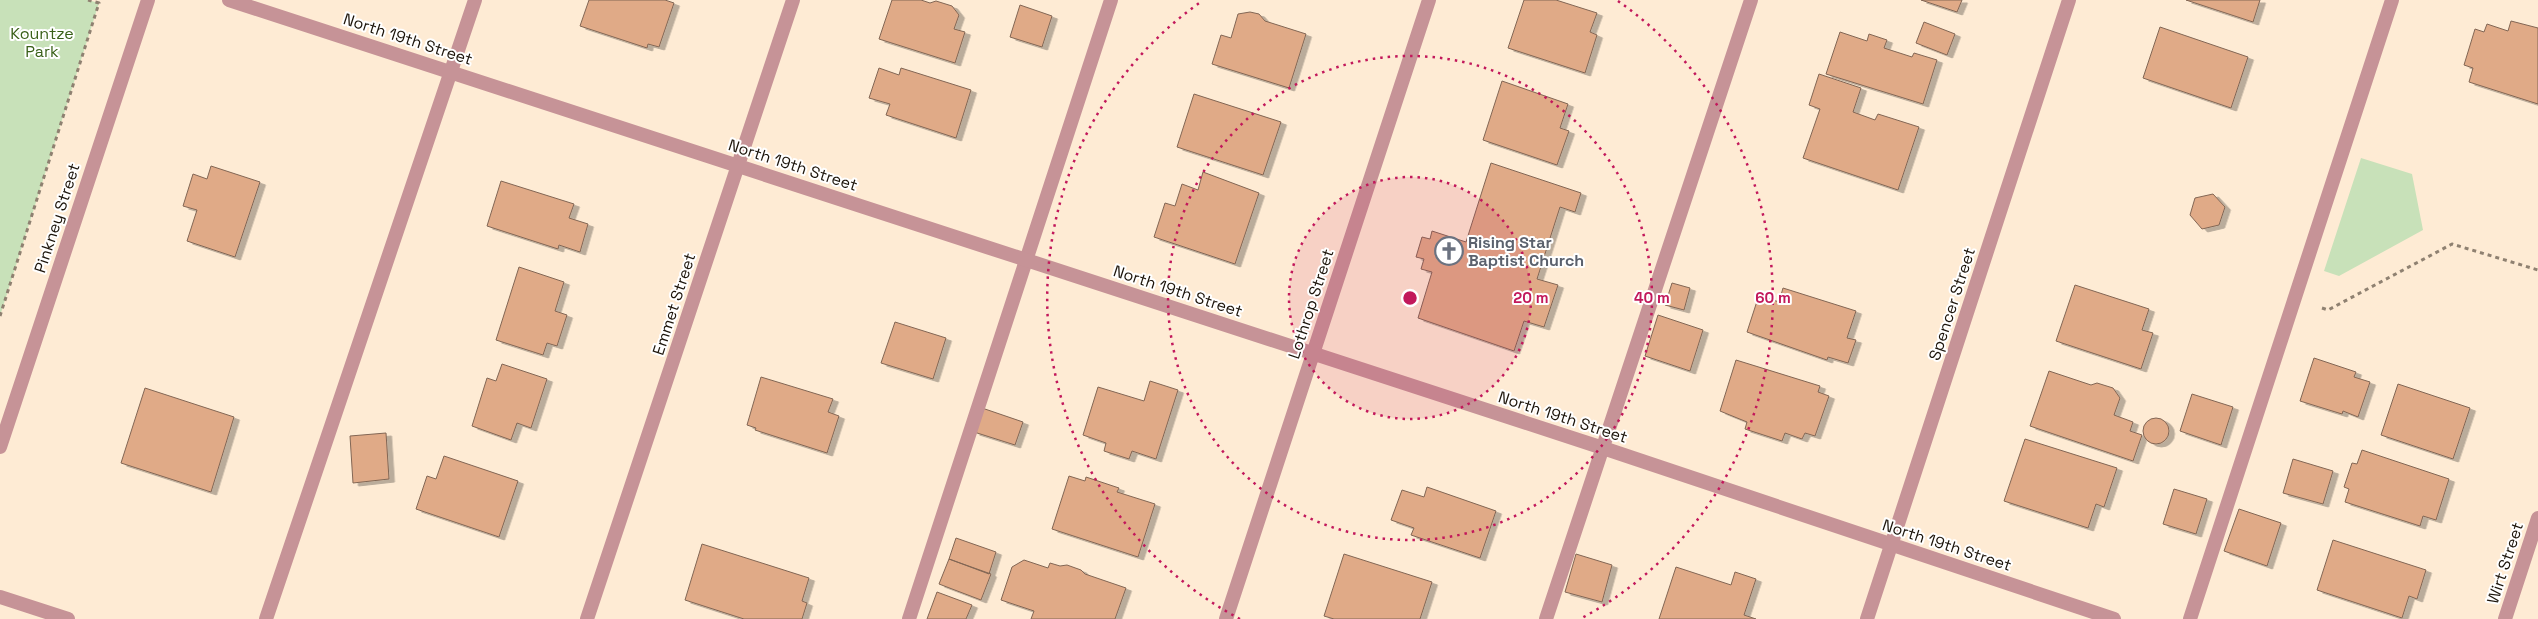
<svg xmlns="http://www.w3.org/2000/svg" width="2538" height="619" viewBox="0 0 2538 619" font-family="'Space Grotesk',sans-serif">
	<defs>
		<filter id="shadow"><feDropShadow dx="5.5" dy="3" stdDeviation="0" flood-color="#0004"/></filter>
	</defs>
	<rect width="100%" height="100%" fill="#feebd4"/>
	<path fill="#c8e1b9" d="M0,0H88L99,3L0,316Z
		M2361,158L2412,174L2423,230L2339,276L2324,271Z"/>
	<path fill="#e0aa87" stroke="#826654" filter="url(#shadow)" d="M589,0H665L674,3L659,47L648,44L647,48L580,26Z
		M892,0H921L930,3L936,1L952,6L959,15L954,29L965,32L955,63L879,39Z
		M1524,0H1556L1597,13L1590,32L1597,35L1585,73L1508,48Z
		M1921,0H1962L1957,12Z
		M2186,0H2260L2253,22Z
		M1020,5L1052,16L1042,47L1010,37Z
		M1250,12L1259,14L1265,21L1306,34L1289,88L1212,64L1221,35L1231,38L1238,14Z
		M2511,21L2538,28V104L2469,82L2473,68L2464,65L2475,29L2484,32L2487,24L2508,31Z
		M1924,22L1955,34L1947,55L1916,43Z
		M2160,27L2248,57L2231,108L2143,78Z
		M1840,32L1867,41L1869,34L1887,40L1884,48L1912,57L1914,53L1937,60L1923,104L1826,74Z
		M879,68L899,75L901,68L971,90L956,138L886,115L890,104L869,98Z
		M1819,74L1861,88L1853,112L1875,120L1878,114L1919,127L1898,190L1803,158L1820,109L1809,105Z
		M1502,81L1568,104L1560,128L1569,131L1557,165L1483,140Z
		M1194,94L1281,122L1263,175L1177,147Z
		M1491,163L1581,193L1575,212L1560,207L1537,279L1558,285L1544,327L1524,321L1514,351L1418,318L1432,272L1421,269L1424,259L1416,257L1422,237L1430,239L1432,231L1466,242Z
		M211,166L260,182L235,257L187,241L197,210L183,206L193,174L207,179Z
		M1203,172L1259,193L1235,264L1154,237L1165,203L1175,206L1182,184L1198,190Z
		M501,181L574,204L569,218L588,224L580,252L559,245L558,249L487,226Z
		M2213,194L2225,207L2219,225L2202,229L2190,215L2195,198Z
		M519,267L564,282L555,311L567,315L557,346L547,343L543,355L496,340Z
		M1672,283L1690,288L1684,310L1665,305Z
		M2075,285L2149,309L2142,330L2153,333L2141,369L2056,341Z
		M1783,288L1856,311L1847,338L1856,340L1848,363L1828,357L1827,360L1747,332L1759,295L1779,302Z
		M1658,315L1703,330L1690,371L1645,356Z
		M895,322L946,338L933,379L881,363Z
		M2314,358L2356,372L2354,377L2370,382L2358,417L2343,411L2342,414L2300,401Z
		M1736,360L1820,386L1818,392L1829,396L1815,436L1805,433L1802,439L1785,433L1782,441L1745,429L1747,422L1720,411Z
		M502,364L547,379L531,428L517,423L511,440L472,426L487,378L496,381Z
		M2049,371L2091,385L2097,383L2113,388L2120,398L2114,415L2133,422L2130,431L2142,435L2133,461L2030,426Z
		M761,377L833,399L828,412L839,416L827,453L755,430L756,428L747,425Z
		M1150,381L1178,390L1156,459L1132,451L1129,459L1104,451L1106,443L1083,435L1098,387L1144,401Z
		M2398,384L2470,408L2453,459L2381,435Z
		M145,388L234,417L211,492L121,463Z
		M2192,394L2233,407L2221,445L2180,431Z
		M982,408L1023,422L1015,445L974,432Z
		M2143 431a13 13 0 1 1 26 0a13 13 0 1 1-26 0Z
		M386,433L389,479L353,483L350,436Z
		M2025,439L2117,468L2104,507L2096,504L2088,528L2004,501Z
		M2362,450L2449,479L2436,520L2423,516L2420,526L2345,502L2349,489L2344,487L2352,463L2357,464Z
		M444,456L518,481L499,537L416,509L427,476L436,479Z
		M2293,459L2333,471L2323,504L2283,493Z
		M1069,476L1085,481L1086,477L1119,488L1117,492L1155,504L1138,557L1052,529Z
		M1427,487L1496,511L1480,558L1411,535L1414,528L1391,520L1402,490L1424,497Z
		M2174,489L2207,499L2196,534L2163,524Z
		M2239,509L2281,523L2267,566L2224,551Z
		M956,538L996,552L989,574L949,559Z
		M2333,540L2426,570L2417,599L2409,596L2402,618L2317,590Z
		M702,544L809,578L802,601L807,603L802,619H744L685,600Z
		M1344,554L1432,582L1420,619H1334L1324,616Z
		M1576,554L1612,565L1602,602L1565,592Z
		M949,559L991,574L981,600L939,584Z
		M1024,560L1048,568L1050,563L1060,566L1067,565L1081,570L1085,574L1126,588L1115,619H1031L1034,611L1001,600L1012,567Z
		M1676,567L1731,585L1735,572L1756,579L1744,615L1756,619H1659Z
		M937,592L972,605L966,619H927Z"/>
	<g fill="none" stroke-linecap="round" stroke-linejoin="round">
		<path stroke="#8f8171" stroke-width="3" stroke-dasharray="4 4" stroke-linecap="butt" d="M2322,308L2328,310L2452,244L2538,270
			M0,316L99,3L88,0"/>
		<path stroke="#c69397" stroke-width="14" d="M0,597L68,619
			M266,619L475,0
			M909,619L1111,0
			M1546,619L1751,0
			M2190,619L2392,0"/>
		<path stroke="#c69397" stroke-width="14" d="M229,0L1603,448L2114,619
			M0,447L148,0
			M587,619L793,0
			M1226,619L1429,0
			M1867,619L2069,0
			M2505,619L2538,518"/>
	</g>
	<circle cx="1410" cy="298" r="121" fill="#c2185b" fill-opacity=".12"/>
	<g fill="none" stroke="#c2185b" stroke-width="2.5" stroke-dasharray="2.5 5">
		<circle cx="1410" cy="298" r="121"/>
		<circle cx="1410" cy="298" r="242"/>
		<path d="M1240 619A363 363 0 0 1 1202 1M1618 1A363 363 0 0 1 1580 619"/>
	</g>
	<defs>
		<symbol id="church-ring" viewBox="-11 -11 22 22"><circle r="9.5" fill="#fff" stroke="#6b7280" stroke-width="1.5"/><path d="M-1.2-6h2.4v3.5h3.3v2.4h-3.3V6h-2.4V-.1h-3.3v-2.4h3.3Z" fill="#6b7280"/></symbol>
	</defs>
	<g fill-rule="evenodd">
		<use href="#church-ring" x="1433" y="235" width="32" height="32"/>
	</g>
	<g text-anchor="middle" dominant-baseline="central" stroke-width="4" stroke-linejoin="round" paint-order="stroke">
		<g font-size="16" fill="#396018" stroke="#fff">
			<text x="42" y="33">Kountze<tspan x="42" dy="18">Park</tspan></text>
		</g>
		<g font-size="16" fill="#1c140a" stroke="#fff">
			<text transform="translate(408 39) rotate(18)">North 19th Street</text>
			<text transform="translate(793 165) rotate(18)">North 19th Street</text>
			<text transform="translate(57 218) rotate(-72)">Pinkney Street</text>
			<text transform="translate(1178 291) rotate(18)">North 19th Street</text>
			<text transform="translate(674 304) rotate(-72)">Emmet Street</text>
			<text transform="translate(1311 304) rotate(-72)">Lothrop Street</text>
			<text transform="translate(1952 304) rotate(-72)">Spencer Street</text>
			<text transform="translate(1563 417) rotate(18)">North 19th Street</text>
			<text transform="translate(1947 545) rotate(18)">North 19th Street</text>
			<text transform="translate(2505 563) rotate(-72)">Wirt Street</text>
		</g>
		<g font-size="16" font-weight="bold" fill="#5b616d" stroke="#fff" text-anchor="start">
			<text x="1468" y="242">Rising Star<tspan x="1468" dy="18">Baptist Church</tspan></text>
		</g>
	</g>
	<circle cx="1410" cy="298" r="8" fill="#c2185b" stroke="#fff" stroke-width="2.5"/>
	<g font-size="15" text-anchor="middle" font-weight="bold" fill="#c2185b" stroke="#fff" stroke-width="4" stroke-linejoin="round" paint-order="stroke">
		<text x="1531" y="303">20 m</text>
		<text x="1652" y="303">40 m</text>
		<text x="1773" y="303">60 m</text>
	</g>
</svg>
